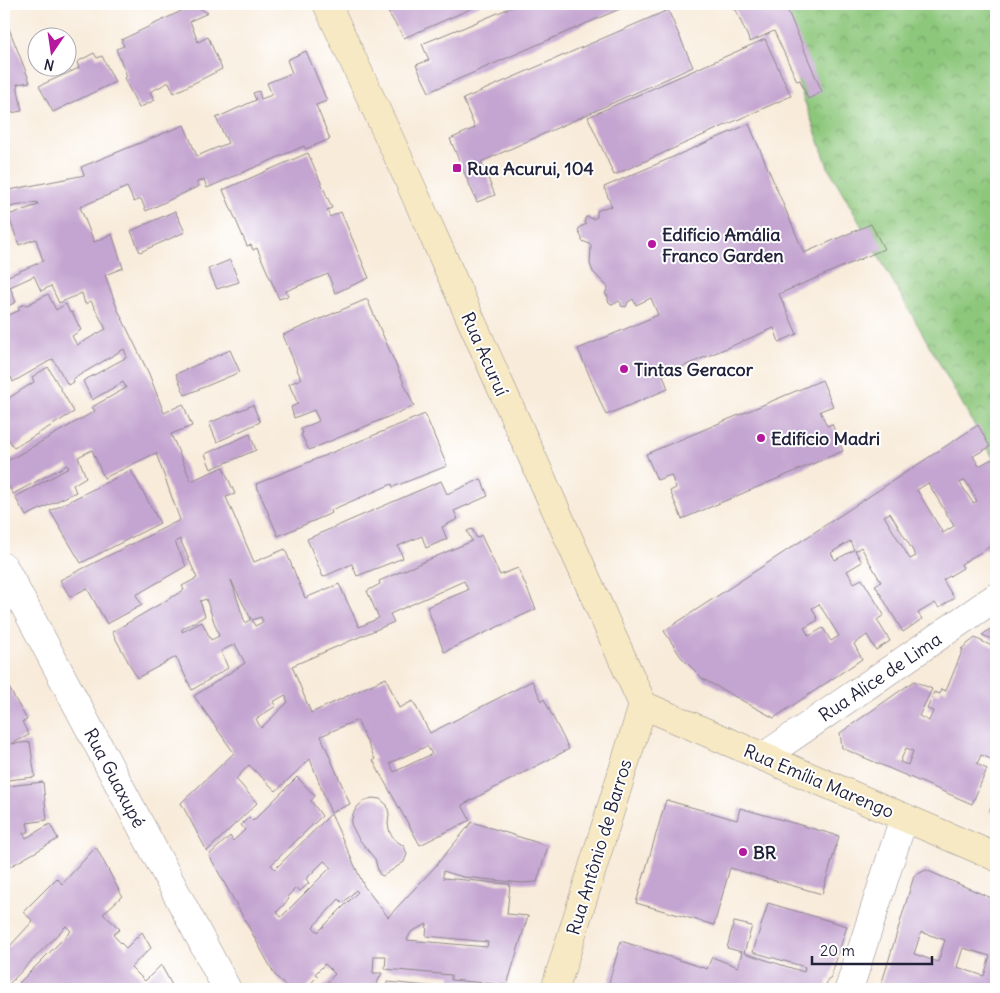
<svg xmlns="http://www.w3.org/2000/svg" width="1000" height="993" viewBox="0 0 1000 993" font-family="Delius,sans-serif">
	<defs>
		<pattern id="park-crowns" width="20" height="18" patternUnits="userSpaceOnUse" patternTransform="scale(1.25)"><rect width="20" height="18" fill="#8dc77b"/><path d="M2 6a3 3 0 1 1 6 0M12 15a3 3 0 1 1 6 0" fill="none" stroke="#73a166"/></pattern>
	</defs>
	<rect width="100%" height="100%" fill="#fff"/>
	<filter id="ink" filterUnits="userSpaceOnUse"><feTurbulence type="fractalNoise" baseFrequency=".02" numOctaves="2"/><feDisplacementMap in="SourceGraphic" scale="10" xChannelSelector="R" yChannelSelector="G"/><feConvolveMatrix kernelMatrix="1 2 1 2 8 2 1 2 1" color-interpolation-filters="sRGB"/></filter>
	<filter id="wash" filterUnits="userSpaceOnUse"><feTurbulence type="fractalNoise" baseFrequency=".0096" numOctaves="4" result="noise"/><feDisplacementMap in="SourceGraphic" scale="20" xChannelSelector="R" yChannelSelector="G"/><feGaussianBlur stdDeviation="1.12" result="paint"/><feColorMatrix in="noise" values="0 0 0 0 0 0 0 0 0 0 0 0 0 0 0 0 0 1.4 0 .05"/><feComposite in="paint" operator="in"/></filter>
	<g filter="url(#wash)">
		<rect width="100%" height="100%" fill="#f8ebda"/>
		<path fill="url(#park-crowns)" stroke="#58745b" d="M770,4H996V463L828,167Z"/>
		<g id="blocks">
			<path fill="#c4a4d0" fill-rule="evenodd" d="M383,4H482L404,38Z
				M519,4H631L429,92L416,65L429,60L422,44L458,29V30Z
				M731,4H785L822,92L808,99L800,80L797,81L774,31L750,42L735,8L733,9Z
				M194,5L208,13L190,21L198,42L208,37L222,69L174,93L169,82L150,92L155,100L139,108L124,78L127,76L116,49L124,46L121,40Z
				M668,10L693,67L481,162L495,195L477,202L450,139L475,128L463,99Z
				M4,16L30,82L17,84L22,111L4,114Z
				M765,39L791,96L614,175L588,117Z
				M306,51L327,101L316,105L330,139L306,149L304,146L207,188L204,180L197,182L199,186L146,211L141,199L134,202L127,187L80,207L94,242L112,234L123,268L105,275L117,308L149,374L164,413L183,404L192,426L171,434L191,481L223,467L235,494L226,497L254,562L285,549L305,598L339,584L359,627L379,618L367,591L380,584L379,581L472,541L467,531L472,529L477,538L481,535L500,575L518,568L536,609L444,652L427,607L468,590L464,581L390,614L394,622L292,666L311,713L386,678L399,708L413,701L430,733L532,681L542,701L544,699L569,749L462,805L470,820L420,845L378,770L373,760L375,759L357,720L321,736L350,804L331,813L310,759L276,791L249,765L236,779L257,803L207,851L181,803L234,753L194,696L245,663L235,644L221,651L228,668L192,690L176,657L137,678L112,632L184,590L182,586L197,578L180,539L175,542L186,566L136,595L142,605L107,624L87,588L70,597L60,580L180,520L156,453L104,478L92,450L78,457L86,477L73,485L76,492L26,516L15,497L69,468L67,465L13,494L4,477V463L95,411L92,407L126,388L123,382L92,400L83,381L127,357L124,349L73,379L74,382L68,385L53,359L13,382L11,377L4,381V311L6,310L9,315L20,310L18,307L25,304L27,305L48,294L56,310L66,304L70,313L72,312L81,330L72,336L77,345L106,329L91,301L85,304L82,293L59,303L51,286L41,291L34,276L10,287L16,302L4,308V278L43,261L36,239L19,245L8,215L38,205L37,202L4,208V191L80,176L84,175L81,167L184,125L197,156L228,143L216,118L256,100L253,93L259,91L261,99L272,95L267,83L292,73L287,60ZM231,580L251,619L245,623ZM206,599L219,636L211,640L202,622L182,632V629L205,616L200,601ZM261,617L263,622L255,626L252,620ZM285,695L288,702L261,728L256,719L276,706L273,702ZM427,746L432,754L394,772L390,763Z
				M94,53L97,58L102,56L115,82L53,112L39,86L79,68L77,62Z
				M749,124L804,253L871,224L884,249L779,294L797,334L779,342L774,328L663,375L668,389L606,415L578,349L658,315L651,298L636,305L633,299L628,302L626,307L621,306V303L619,301L616,303L611,304L608,301V296L605,294L608,287L593,272L590,264L591,247L590,244L582,241V238L578,231L580,227L587,224L584,222L586,217H589L593,219L597,217V211L609,206L612,207L604,187Z
				M7,132L9,148L4,149V133Z
				M308,153L332,208L327,210L330,217L341,212L369,278L335,293L328,274L286,291L288,296L279,299L257,248L253,250L251,245L247,246L223,190Z
				M175,211L185,232L140,252L131,231Z
				M230,260L239,282L217,289L208,269Z
				M367,299L414,406L309,450L301,434L303,433L301,429L319,421L314,410L294,418L291,407L298,404L289,384L301,379L283,335Z
				M230,350L240,372L185,395L176,374Z
				M48,367L74,412L14,448L4,432V401L34,382L32,377Z
				M822,380L833,406L820,411L827,426L832,424L843,451L682,519L670,491L676,488L671,475L657,480L646,454Z
				M253,405L260,422L217,442L209,423Z
				M425,414L447,466L393,487L392,484L331,510L332,513L278,536L256,484Z
				M978,425L990,447L973,456L979,466L992,459V461L996,458V543L961,564L963,568L943,580L954,598L939,608L935,603L918,613L922,619L903,632L875,585L881,582L861,547L855,551L862,562L847,571L854,583L862,579L884,615L877,620L890,641L876,650L867,635L854,644L862,659L774,718L703,679L681,657L664,631ZM965,480L977,501L973,503L960,483ZM928,483L954,526L943,533L917,490ZM890,513L916,556L910,559L884,516ZM850,541L854,550L835,560L831,553ZM819,604L839,636L831,641L823,628L809,636L804,628L818,620L812,608Z
				M250,434L256,450L211,469L205,454Z
				M131,470L160,523L81,563L50,511Z
				M481,479L488,496L454,511L458,519L442,527L447,539L426,548L422,536L398,546L403,558L357,576L352,564L323,577L307,539L441,481L447,494Z
				M996,625V641L982,635Z
				M975,638L996,648V747L991,759L981,755L977,764L987,769L972,804L842,748L840,733L914,681L932,689L919,716L929,721L933,711L927,709L934,692L940,694L941,689L946,691L963,649H961ZM906,748L913,751L908,765L900,762Z
				M4,679L27,720L22,722L29,735L11,744L30,742L35,777L8,780V786L43,782L47,820L27,823L29,832L23,833L26,838L50,824L58,839L4,870V839L11,834L4,835Z
				M297,777L315,796L311,801L322,816L271,865L275,869L331,814L364,886L388,917L433,869L472,822L548,846L537,882L522,883L463,877L443,871V878L510,884L507,914L528,916L507,985L451,980V975L385,969L386,956H374L373,973H382L374,989H321L335,974L325,964L315,974L318,976L305,989H288L275,975L209,855L230,836L233,841L245,830L241,825L249,817L253,821ZM324,861L331,867L281,917L277,912L289,899L287,897L296,888L300,891L309,883L306,879ZM356,890L358,892L318,932L313,927L339,899L343,903ZM427,924L426,936L488,942L487,947L407,940L411,932Z
				M996,797V814L990,811Z
				M372,798L380,799L387,805L389,814L388,824L390,833L395,840L404,846L407,854L404,862L383,876L379,874L375,859L358,838L351,824L353,814L357,807L364,801Z
				M666,800L737,820L740,808L839,836L822,894L730,868L714,925L636,903Z
				M96,847L122,896L103,914L120,929L113,935L126,948L142,932L151,948L131,967L145,981L161,965L174,989H25L19,983L71,931L66,926L4,989V942L8,948L33,921L23,912L57,878L62,884Z
				M926,870L996,900V989H880L914,876ZM921,932L945,940L938,962L914,954ZM963,948L990,956L984,976L957,967Z
				M768,903L847,926L830,980L828,979L825,989H607L621,941L707,969L712,957L738,967L742,952L727,948L734,922L752,926L744,953L804,972L805,967L753,952Z
				M387,982L449,988V989H387Z"/>
		</g>
	</g>
	<g filter="url(#ink)">
		<use href="#blocks" fill-opacity="0" stroke="#8d868a" stroke-width="1"/>
		<g fill="none" stroke-linecap="round" stroke-linejoin="round">
			<defs>
				<path id="minor" d="M4,567L227,989
					M763,757L996,597
					M849,989L904,817"/>
				<path id="secondary" d="M327,4L400,161L643,705
					M643,705L996,857
					M555,989L643,705"/>
			</defs>
			<use href="#minor" stroke="#8d868a" stroke-width="29"/>
			<use href="#secondary" stroke="#8d868a" stroke-width="29"/>
			<use href="#minor" stroke="#fff" stroke-width="28"/>
			<use href="#secondary" stroke="#f6e9c3" stroke-width="28"/>
		</g>
	</g>
	<g fill="#b5179e" stroke="#fff" stroke-width="2">
		<rect x="452" y="163" width="10" height="10" rx="2.5"/>
		<circle cx="652" cy="244" r="5"/>
		<circle cx="624" cy="369" r="5"/>
		<circle cx="761" cy="438" r="5"/>
		<circle cx="743" cy="852" r="5"/>
	</g>
	<g text-anchor="middle" dominant-baseline="central" stroke-width="4" stroke-linejoin="round" paint-order="stroke">
		<g font-size="18" font-weight="bold" fill="#22223b" stroke="#fff" text-anchor="start">
			<text x="467" y="168">Rua Acurui, 104</text>
			<text x="662" y="234">Edifício Amália<tspan x="662" dy="21">Franco Garden</tspan></text>
			<text x="634" y="369">Tintas Geracor</text>
			<text x="771" y="438">Edifício Madri</text>
			<text x="753" y="852">BR</text>
		</g>
		<g font-size="18" fill="#22223b" stroke="#fff">
			<text transform="translate(485 354) rotate(66)">Rua Acuruí</text>
			<text transform="translate(880 677) rotate(-34)">Rua Alice de Lima</text>
			<text transform="translate(115 778) rotate(62)">Rua Guaxupé</text>
			<text transform="translate(819 781) rotate(23)">Rua Emília Marengo</text>
			<text transform="translate(599 847) rotate(-73)">Rua Antônio de Barros</text>
		</g>
	</g>
	<rect width="1000" height="993" fill="none" stroke="#fff" stroke-width="20"/>
	<g transform="translate(52 52) rotate(193)"><circle r="24" fill="#ffffff" stroke="#a7a7b1"/>
	<path d="M0-4L9 19L0 12L-9 19Z" fill="#b5179e"/>
	<text y="-8" font-size="14" font-weight="bold" text-anchor="middle" fill="#22223b">N</text>
	</g>
	<path d="M812 956v8h120v-8" fill="none" stroke="#22223b" stroke-width="2.5"/>
	<text x="820" y="956" font-size="15" fill="#22223b" stroke="#ffffff" stroke-width="4" paint-order="stroke">20 m</text>
</svg>
